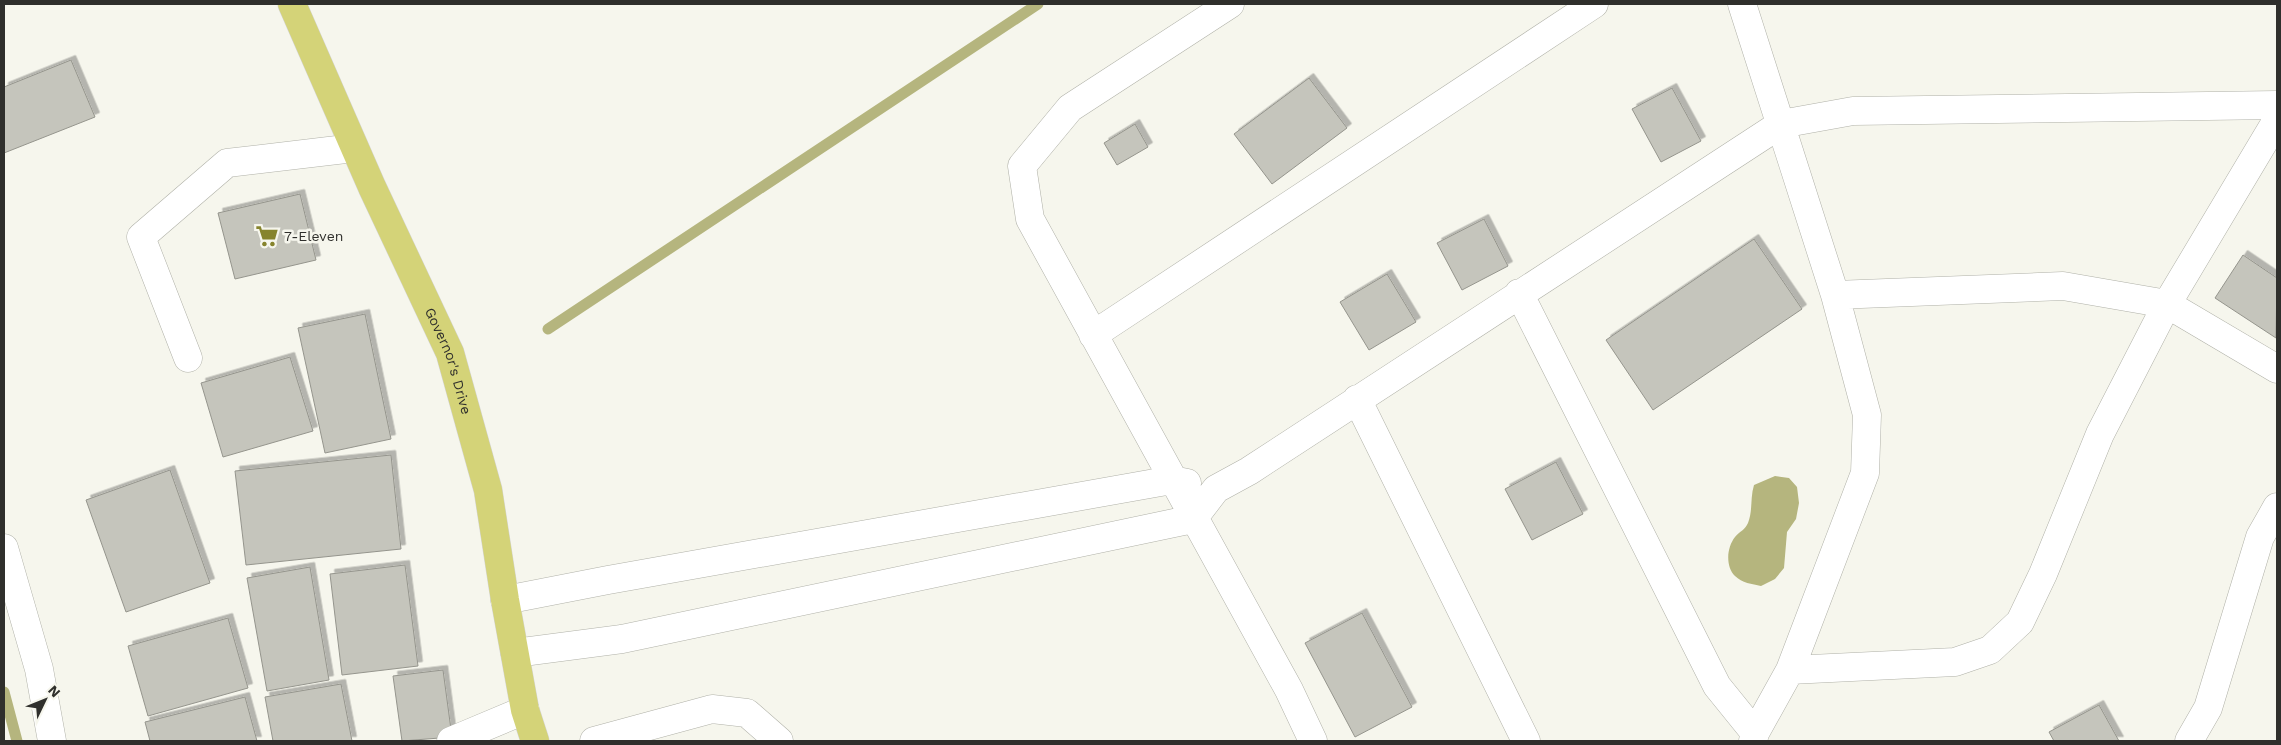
<svg xmlns="http://www.w3.org/2000/svg" width="2281" height="745" viewBox="0 0 2281 745" font-family="'Work Sans',sans-serif">
	<defs>
		<filter id="shadow"><feDropShadow dx="4.5" dy="-4.5" stdDeviation="0" flood-color="#0004"/></filter>
	</defs>
	<rect width="100%" height="100%" fill="#f6f6ed"/>
	<path fill="#b5b57e" d="M1775,476L1789,478L1797,487L1799,503L1796,519L1787,532L1784,568L1775,579L1761,586C1752,584 1742,583 1735,576C1725,566 1727,547 1735,537C1740,531 1745,530 1748,523C1753,510 1750,498 1754,485Z"/>
	<g fill="none" stroke-linecap="round" stroke-linejoin="round">
		<path stroke="#b5b57e" stroke-width="11" d="M548,329L1038,4
			M4,692L17,741"/>
	</g>
	<path fill="#c5c5bc" stroke="#95958d" filter="url(#shadow)" d="M71,60L95,117L4,153V87Z
		M1309,78L1347,128L1272,184L1234,134Z
		M1672,88L1701,141L1661,162L1632,109Z
		M1135,124L1148,147L1117,165L1104,143Z
		M300,194L316,260L235,279L218,213Z
		M1484,219L1508,266L1462,290L1437,243Z
		M1754,239L1802,309L1653,410L1606,340Z
		M2243,255L2277,278L2276,338L2215,298Z
		M1387,274L1416,322L1369,350L1340,302Z
		M365,314L391,439L325,453L298,328Z
		M290,357L313,431L223,457L201,383Z
		M391,455L401,549L246,565L235,471Z
		M1556,462L1583,514L1532,540L1505,489Z
		M170,470L210,583L126,612L86,500Z
		M405,565L418,666L342,675L330,574Z
		M310,567L329,680L267,691L247,578Z
		M1362,613L1412,707L1355,737L1305,643Z
		M228,618L248,688L148,716L128,646Z
		M443,670L452,737L402,741L393,676Z
		M341,684L352,741H273L265,697Z
		M245,697L257,741H150L145,722Z
		M2099,705L2119,741H2054L2049,732Z"/>
	<g fill="none" stroke-linecap="round" stroke-linejoin="round">
		<defs>
			<path id="minor" d="M1230,4L1070,108L1022,166L1030,219L1289,690L1313,741
				M1742,4L1835,295L1867,415L1865,473L1790,670L1755,733L1753,741
				M1519,293L1717,686L1755,733
				M1835,295L2063,286L2167,304L2277,369
				M1093,335L1594,4
				M188,358L141,237L227,163L354,148
				M1357,399L1526,741
				M4,548L39,669L52,741
				M505,600L608,580L1172,480L1187,483
				M515,653L622,639L1193,519L1216,489L1249,471L1781,124L1853,111L2277,105
				M1790,670L1955,662L1990,650L2020,622L2043,574L2100,434L2167,304L2277,120
				M451,741L525,710
				M594,741L712,709L747,713L779,741
				M2189,741L2208,708L2260,537L2277,507"/>
			<g id="major">
				<path id="s1" d="M292,4L372,187L450,353L488,490L505,600L525,710L535,741"/>
			</g>
		</defs>
		<use href="#minor" stroke="#b0b1a8" stroke-width="29"/>
		<use href="#major" stroke="#d5d5d5" stroke-width="29"/>
		<use href="#minor" stroke="#fff" stroke-width="28"/>
		<use href="#major" stroke="#d4d378" stroke-width="28"/>
	</g>
	<defs>
		<symbol id="supermarket-bare" viewBox="-9 -9 18 18"><path d="M-6-5.5h2.5l.6 2H6L4.5 2H-2.5L-4.4-4H-6ZM-1.5 3.2a1.3 1.3 0 1 0 .1 0ZM3 3.2a1.3 1.3 0 1 0 .1 0Z" fill="#86842d" stroke="#f6f6ed" stroke-width="2.5" paint-order="stroke"/></symbol>
	</defs>
	<g fill-rule="evenodd">
		<use href="#supermarket-bare" x="251" y="220" width="32" height="32"/>
	</g>
	<g text-anchor="middle" dominant-baseline="central" stroke-width="5" stroke-linejoin="round" paint-order="stroke">
		<g font-size="14" fill="#2f2f2c" stroke="#f6f6ed" text-anchor="start">
			<text x="284" y="236">7-Eleven</text>
		</g>
		<g font-size="14" fill="#2f2f2c" stroke="#f6f6ed">
			<text stroke="none"><textPath href="#s1" startOffset="390">Governor's Drive</textPath></text>
		</g>
	</g>
	<rect width="2281" height="745" fill="none" stroke="#2f2f2c" stroke-width="10"/>
	<g transform="translate(45 700) rotate(47)" stroke="#f6f6ed" stroke-width="4" paint-order="stroke">
	<path d="M0-4L9 19L0 12L-9 19Z" fill="#2f2f2c"/>
	<text y="-8" font-size="14" font-weight="bold" text-anchor="middle" fill="#2f2f2c">N</text>
	</g>
</svg>
